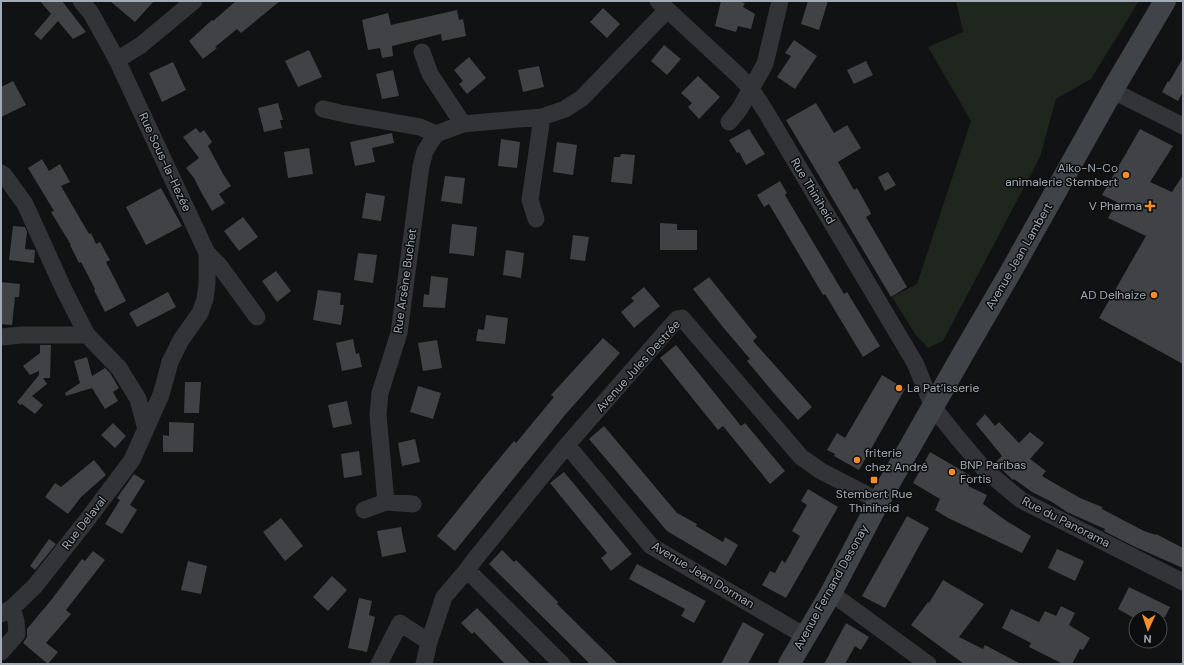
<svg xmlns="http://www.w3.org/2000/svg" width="1184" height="665" viewBox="0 0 1184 665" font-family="'DM Sans',sans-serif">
	<rect width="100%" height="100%" fill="#111213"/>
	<path fill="#1e261e" d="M956,1H1139L1091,79L1056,99L1040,157L943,341L928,348L915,334L892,297L917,284L971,121L928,47L963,32Z"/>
	<path fill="#404246" d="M40,1H62L86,32L73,39L58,21L41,40L34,34L51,14Z
		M110,1H154L135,22Z
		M236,1H280L241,33L237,29L215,47L217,48L203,59L189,41L212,20L213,21Z
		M721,1H737L745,3L743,7L755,14L751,29L738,26L736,32L715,26Z
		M808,1H828L819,30L801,24Z
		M603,8L620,24L607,38L590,22Z
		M457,10L459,20L463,19L466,36L442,41L441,34L392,46L393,56L382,58L380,48L368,50L362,20L388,13L391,25Z
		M794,40L817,56L795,89L777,77L791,56L785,53Z
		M664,45L681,59L667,75L651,61Z
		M309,50L322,77L298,87L285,61Z
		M469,57L486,78L467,94L459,84L463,81L454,70Z
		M1183,58V92L1178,101L1162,92L1168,81L1169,82Z
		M866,61L873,75L854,84L847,70Z
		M173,62L186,90L162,102L149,73Z
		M539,66L544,87L523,92L518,70Z
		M393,70L399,96L382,99L376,74Z
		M698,76L720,97L699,119L688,107L692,103L681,93Z
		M13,81L26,105L1,117V87Z
		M278,103L283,120H280L282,128L264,132L258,108Z
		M816,103L834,133L847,125L861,148L838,162L854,190L857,188L870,211L871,214L866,217L907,287L891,297L786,120Z
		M196,128L200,133L204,130L212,142L208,146L223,174L231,186L219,194L225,203L212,211L200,190L194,178L186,168L199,158L183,137Z
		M749,129L765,154L746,165L739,152L737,153L729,140Z
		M1140,129L1173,146L1150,182L1172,192L1183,175V364L1099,318L1146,236L1108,218L1117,202L1102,195Z
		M392,133L394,143L372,148L375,162L355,166L350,142Z
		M501,139L520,142L517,168L498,166Z
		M557,142L577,145L573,175L553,172Z
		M309,148L313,174L288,178L284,152Z
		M621,154L635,155L632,184L611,182L614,157H620Z
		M42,159L49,171L60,164L70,182L61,186L89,234L91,233L96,244L100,242L110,260L106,262L126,301L105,312L94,290L95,289L81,262L79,263L70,245H71L51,212L54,211L28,168Z
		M888,172L896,185L885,191L878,177Z
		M445,176L465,178L462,204L441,201Z
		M780,181L787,193L785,195L844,294L847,292L880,346L863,357L825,294L823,295L769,204L764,207L757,195Z
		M161,188L182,226L146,245L126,207Z
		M366,193L385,196L381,221L362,218Z
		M243,217L258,237L239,251L224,231Z
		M660,223L677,224V230H697V250H660Z
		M452,224L477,227L474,256L449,253Z
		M13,226L25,227L27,232L25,249L35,250L34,263L9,260Z
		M573,235L589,237L585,261L570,259Z
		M506,250L524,253L521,278L503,275Z
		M358,253L377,255L373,283L354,280Z
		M276,271L291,291L277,302L262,281Z
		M431,276L448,278L445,308L423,307L424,294L429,295Z
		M709,277L757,337L753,341L812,407L798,420L778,398L747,361L750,359L722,326L693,289Z
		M1,282L20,284L19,297H15L12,325L1,324Z
		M644,287L660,306L634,328L621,312L634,301L631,298Z
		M318,290L341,293L340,305H344L341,325L313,320Z
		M168,292L176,307L137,327L129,313Z
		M486,315L508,318L505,344L476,341L478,329L484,330Z
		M603,338L620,353L565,415L455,551L437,536L485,476L514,441L516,443L554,397L551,395Z
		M353,339L356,354L359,353L362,367L342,371L336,343Z
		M437,340L442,368L423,371L418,343Z
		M40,345H51L50,378H43L47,384L32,396L43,405L35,414L22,404L20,405L17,402L39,375V371L30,375L23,366L40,353Z
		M676,345L741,426L745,423L785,471L770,484L723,426L718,430L660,358Z
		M87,357L92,376L105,368L110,373L119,388L113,392L118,401L105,409L92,388L66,396L65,393L80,383L74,361Z
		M882,375L905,389L859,470L834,456L835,454L827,450L837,433L845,438Z
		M185,382H201L199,413H184Z
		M418,386L441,393L433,419L410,412Z
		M347,401L352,424L333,428L328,405Z
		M985,414L995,426L999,422L1019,443L1030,432L1044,443L1030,459L1046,471L1042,476L1080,498L1102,507V509L1144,531L1156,535V534L1183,548V568L1133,546L1104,531L1105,529L1067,512L1052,502L1032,492L1014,479L1013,480L995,463L1002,456L976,424Z
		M169,422L194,423L193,452H163V435L169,436Z
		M113,423L126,436L115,448L101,435Z
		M604,426L677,513L697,524L696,526L723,542L725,537L738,545L726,566L667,531L589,439Z
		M415,439L420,462L402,466L398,443Z
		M359,451L362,475L344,478L341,454Z
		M930,452L973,477L968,486L987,495L983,504L1005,520L1031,536L1022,553L948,518L935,510L940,499L913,483Z
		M94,460L106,475L81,497L68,514L45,497L55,483L61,487Z
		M564,472L632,554L611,571L601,558L607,553L550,483Z
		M134,474L145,481L130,505L137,510L122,534L105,524L120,500L117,498Z
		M808,489L838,507L786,598L762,585L770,571L775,573L782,560L785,563L800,536L792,531L807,505L801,501Z
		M907,516L929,528L885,608L862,596Z
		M281,518L303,546L285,561L263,532Z
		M401,527L406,552L382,557L377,531Z
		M49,539L56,544L35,570L30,566Z
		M1057,549L1084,561L1075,581L1048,568Z
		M502,550L514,562L516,560L558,602L557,604L618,664H590L575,649L489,564Z
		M93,551L105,560L66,610L71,614L46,643L58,652L48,664L23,643L27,637V629L52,599L82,559L85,561Z
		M188,561L207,566L201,594L181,590Z
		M637,564L706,601L694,623L681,616L685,609L629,579Z
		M332,576L347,590L328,611L313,597Z
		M943,580L984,604L959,637L983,649L985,645L1021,664H964L911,625L928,602L929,603Z
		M1129,587L1170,607L1165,617H1132L1118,609Z
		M359,598L372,601L369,615L375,617L367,652L348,648Z
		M1061,606L1075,613L1069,625L1090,638L1083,650L1080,649L1072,664H1063L1029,647L1031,643L1002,628L1011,609L1039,622L1045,611L1056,616Z
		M477,608L488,619L531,664H505L474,632L472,634L461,623Z
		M743,622L764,634L748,664H721Z
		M846,623L869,637L861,650L855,646L845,664H824Z"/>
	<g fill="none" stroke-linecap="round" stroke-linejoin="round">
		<path stroke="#323438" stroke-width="17" d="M81,1L91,13L117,60L207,253L219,265L257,317
			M658,1L739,76L751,89L766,112L915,363L933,407L957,437L984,469L1021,500L1183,582
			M422,52L430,74L463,124
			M117,60L141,45L194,1
			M1113,91L1183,126
			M323,109L345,114L420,127L436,134
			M729,122L739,110L765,64L780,1
			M1,173L4,175L25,204L64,290L87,335L119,368L138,399L146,429
			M536,219L530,200L542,117
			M1,337L22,335H87
			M567,445L651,546L805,636
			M386,502L378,415L380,393L399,333L421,166L425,151L436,134L463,124L542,117L565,109L582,98L667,10
			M364,510L386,502L413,504
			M467,570L562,664
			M831,593L928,664
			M1,614L12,608L35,586L87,520L132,460L161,395L170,362L181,340L200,313L205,299L207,284V253
			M1,652L17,634L16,621L12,608
			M379,664L400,623L429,642
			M424,664L429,642L444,597L467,570L475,559L567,445L677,319L682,318L801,457L821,471L879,501"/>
		<path stroke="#404448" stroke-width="22" d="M789,664L831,593L879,501L964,352L1010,273L1116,84L1165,1"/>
	</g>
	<g fill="#f38e2a" stroke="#0c0d0e" stroke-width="1.5">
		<circle cx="1126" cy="175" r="4"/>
		<path d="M1148 200h4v4h4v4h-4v4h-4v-4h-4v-4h4z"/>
		<circle cx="1154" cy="295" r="4"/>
		<circle cx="899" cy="388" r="4"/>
		<circle cx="857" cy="460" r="4"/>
		<circle cx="952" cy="472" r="4"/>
		<rect x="870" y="476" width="8" height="8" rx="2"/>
	</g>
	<g text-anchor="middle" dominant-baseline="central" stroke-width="3" stroke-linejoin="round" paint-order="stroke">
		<g font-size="12" fill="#a3abb4" stroke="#0c0d0e">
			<text transform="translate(165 162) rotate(65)">Rue Sous-la-Hezée</text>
			<text transform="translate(813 191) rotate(59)">Rue Thiniheid</text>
			<text transform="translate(1019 256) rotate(-60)">Avenue Jean Lambert</text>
			<text transform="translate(405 281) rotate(-82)">Rue Arsène Buchet</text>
			<text transform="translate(638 366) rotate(-48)">Avenue Jules Destrée</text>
			<text transform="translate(1066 522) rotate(27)">Rue du Panorama</text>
			<text transform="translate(84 523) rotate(-52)">Rue Delaval</text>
			<text transform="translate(703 575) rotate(31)">Avenue Jean Dorman</text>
			<text transform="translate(831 587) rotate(-61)">Avenue Fernand Desonay</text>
		</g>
		<g font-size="12" fill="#a3abb4" stroke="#0c0d0e" text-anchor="end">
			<text x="1118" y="168">Aiko-N-Co<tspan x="1118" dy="14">animalerie Stembert</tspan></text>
			<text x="1142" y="206">V Pharma</text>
			<text x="1146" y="295">AD Delhaize</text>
			<text x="907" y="388" text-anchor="start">La Pat’isserie</text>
			<text x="865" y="453" text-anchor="start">friterie<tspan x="865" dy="14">chez André</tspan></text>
			<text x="960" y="465" text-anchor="start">BNP Paribas<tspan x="960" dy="14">Fortis</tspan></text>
			<text x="874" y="494" text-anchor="middle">Stembert Rue<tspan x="874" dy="14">Thiniheid</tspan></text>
		</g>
	</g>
	<rect width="1184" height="665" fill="none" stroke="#a3abb4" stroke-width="4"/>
	<g transform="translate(1148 629) rotate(183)"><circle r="19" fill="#0c0d0e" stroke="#484c50"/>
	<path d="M0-3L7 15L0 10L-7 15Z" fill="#f38e2a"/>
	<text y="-6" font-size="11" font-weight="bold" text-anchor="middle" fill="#a3abb4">N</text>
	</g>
</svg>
